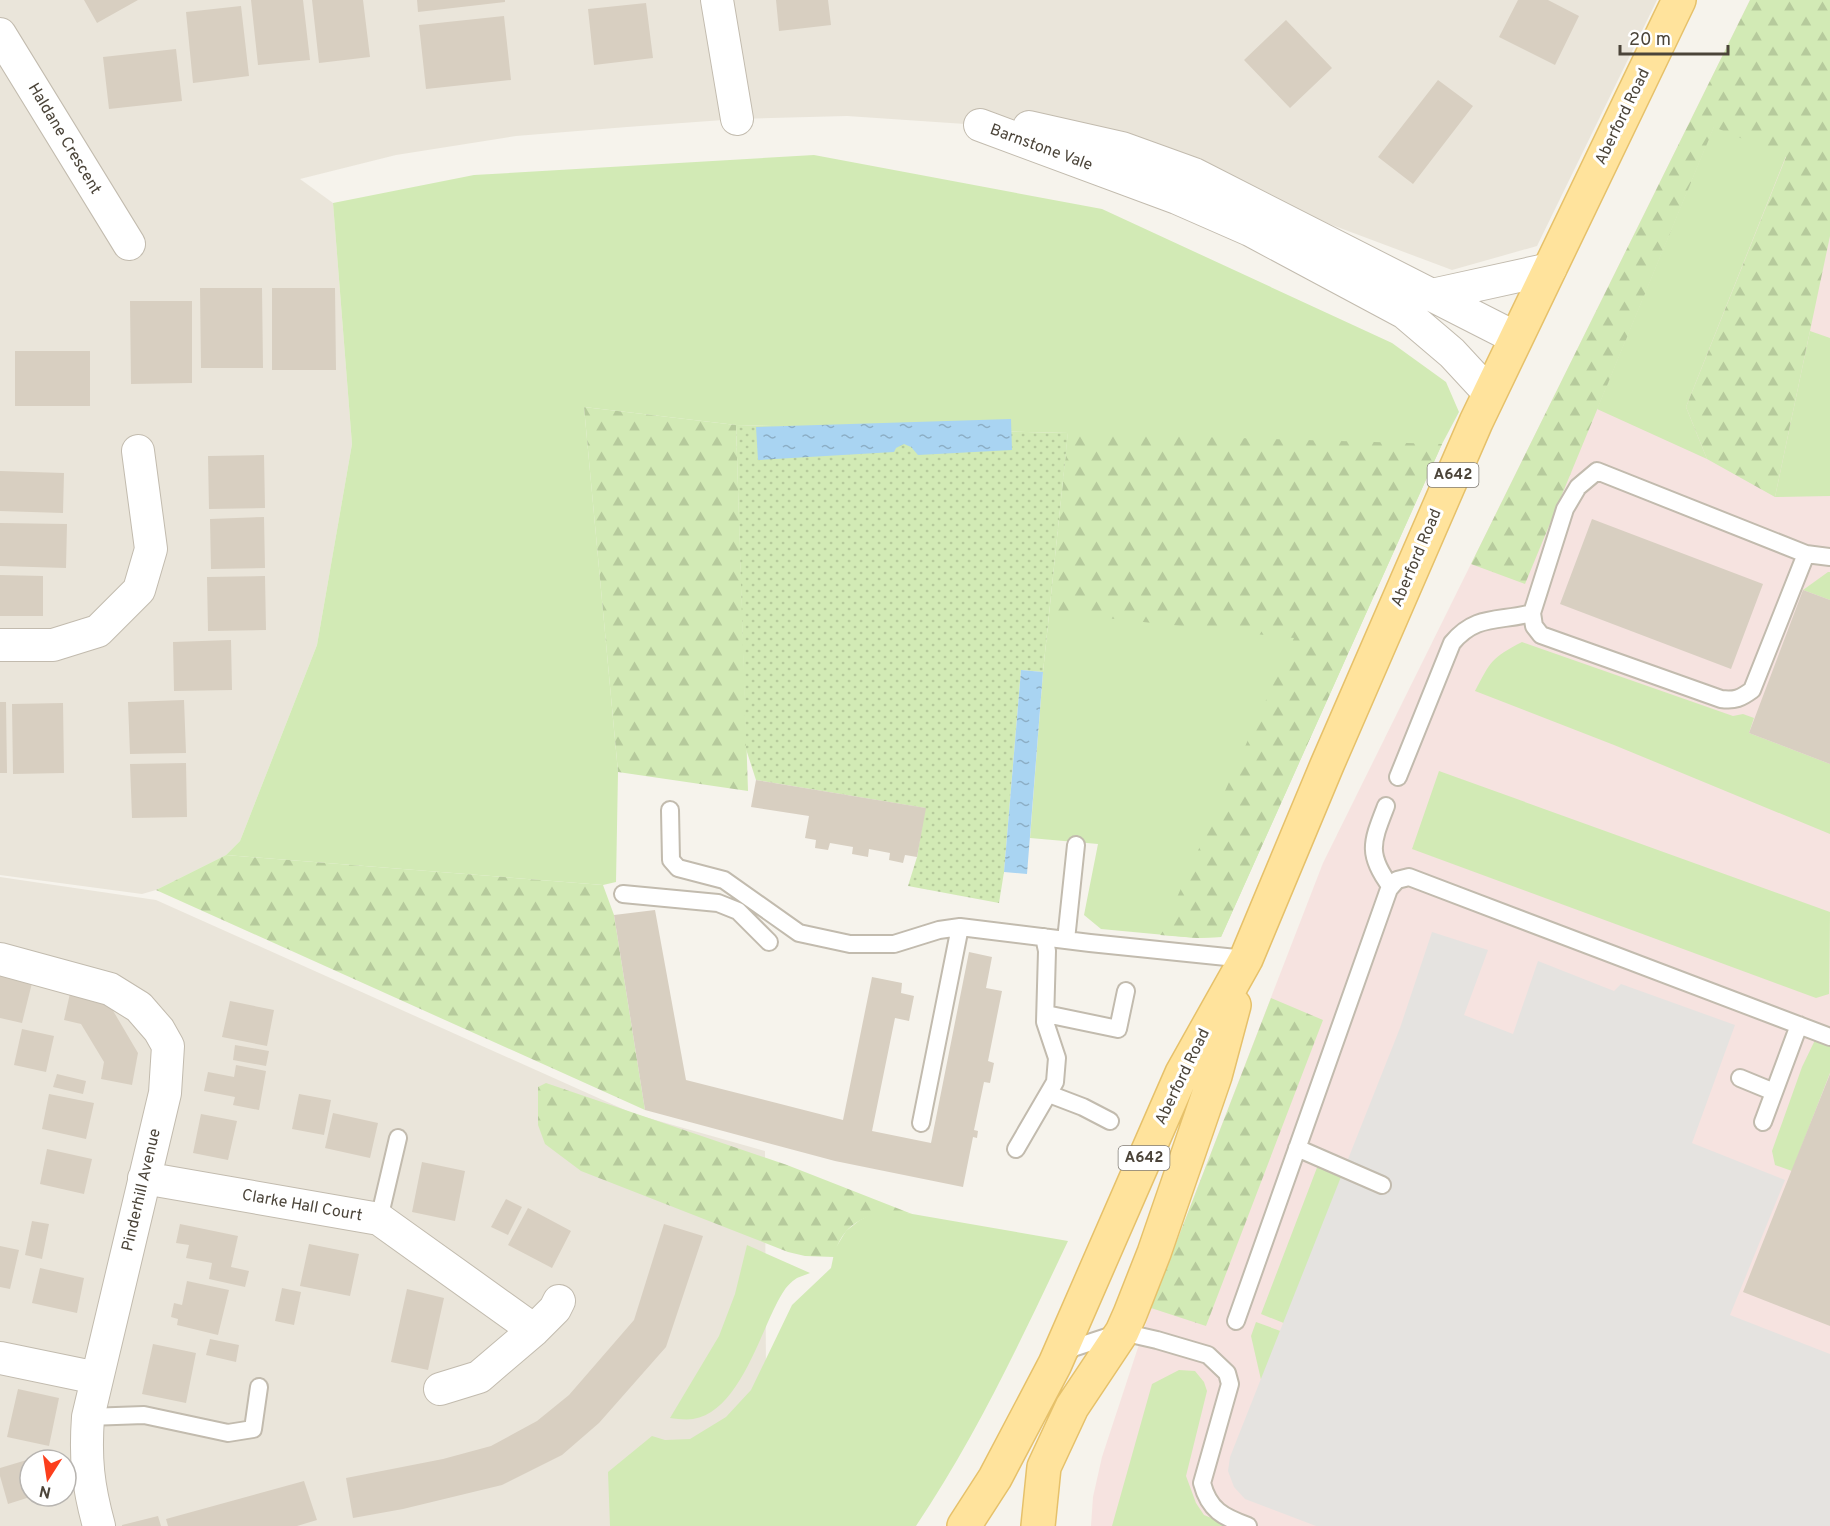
<svg xmlns="http://www.w3.org/2000/svg" width="1830" height="1526" viewBox="0 0 1830 1526" font-family="Overpass,sans-serif">
	<defs>
		<pattern id="forest-firs" width="22" height="20" patternUnits="userSpaceOnUse" patternTransform="scale(1.5)"><rect width="22" height="20" fill="#d2eab5"/><path d="M5 1l3.5 6h-7zM16 11l3.5 6h-7z" fill="#b6ca9c"/></pattern>
		<pattern id="garden-dots" width="8" height="8" patternUnits="userSpaceOnUse" patternTransform="scale(1.5)"><rect width="8" height="8" fill="#d2eab5"/><path d="M2 2h.1M6 6h.1" fill="none" stroke="#b6ca9c" stroke-width="1.8" stroke-linecap="round"/></pattern>
		<pattern id="water-ripples" width="26" height="14" patternUnits="userSpaceOnUse" patternTransform="scale(1.5)"><rect width="26" height="14" fill="#a9d4f2"/><path d="M2 4q2-2 4 0t4 0M15 11q2-2 4 0t4 0" fill="none" stroke="#8caec5"/></pattern>
	</defs>
	<rect width="100%" height="100%" fill="#f6f3ec"/>
	<path fill="#eae5da" fill-rule="evenodd" d="M0,0H1657L1537,246L1452,270L1167,163L980,125L847,116L737,119L627,127L516,136L396,155L300,179L333,203L352,444L317,645L240,841L226,855L156,890L142,894L0,875Z
		M0,877L156,900L634,1114L765,1151L766,1386L628,1526H0ZM30,1460H66V1496H30Z"/>
	<path fill="#f6e3e0" d="M1750,0H1830V1526H1091L1093,1497L1102,1457L1151,1308L1323,863Z"/>
	<path fill="#d2eab5" d="M1714,126L1786,156L1686,407L1707,459L1597,409Z
		M814,155L1102,209L1392,343L1446,382L1459,412L1442,444L1221,937L1197,938L1101,929L1084,915L1098,844L1030,838L1043,672L1068,433L736,425L584,407L618,772L616,882L603,885L226,855L240,841L317,645L352,444L333,203L474,175Z
		M1810,331L1830,338V496L1775,497Z
		M1828,572H1830V600L1803,590Z
		M1522,642L1733,716L1743,714L1754,718L1749,733L1830,764V834L1614,745L1475,691C1491,661 1491,658 1522,642Z
		M1439,771L1830,912L1829,994L1816,998L1412,849Z
		M1816,1038L1830,1043V1073L1792,1171L1775,1165L1772,1151L1802,1067Z
		M1318,1165L1349,1177L1291,1326L1261,1314Z
		M895,1211L1068,1241C1022,1338 976,1437 916,1526H610L608,1472L652,1436L665,1440L690,1439L726,1417L751,1390L792,1305L831,1268L835,1249L846,1231L860,1220L876,1212Z
		M747,1245L810,1273C806,1275 801,1276 797,1278C785,1285 779,1299 773,1311C757,1344 735,1413 693,1419C686,1420 677,1419 670,1418L719,1336L735,1294Z
		M1256,1322L1286,1333L1264,1393L1251,1336Z
		M1179,1370L1195,1371L1204,1382L1207,1391L1186,1476L1196,1503L1204,1515L1231,1526H1112L1152,1384Z"/>
	<path fill="url(#forest-firs)" d="M1750,0H1830V236L1775,497L1707,459L1686,407L1786,157L1714,127L1525,584L1471,564Z
		M584,407L736,425L748,791L618,772Z
		M1068,433L1442,444L1221,937L1197,938L1160,935L1294,638L1050,612Z
		M226,855L603,885L614,915L645,1110L156,890Z
		M1271,998L1323,1020L1206,1326L1151,1308Z
		M546,1083L787,1165L912,1214C878,1208 842,1218 834,1257L805,1256L788,1252L581,1171L545,1144L538,1125V1087Z"/>
	<path fill="url(#garden-dots)" d="M736,425L1068,433L1043,672L1021,670L1004,872L999,903L908,886L917,857L925,808L756,780L746,749Z"/>
	<path fill="#e5e3e0" d="M1432,932L1488,950L1464,1015L1513,1034L1538,961L1614,991L1621,984L1735,1025L1692,1143L1785,1180L1730,1315L1830,1354V1526H1316L1245,1499L1234,1487L1228,1471L1230,1457L1400,1028Z"/>
	<path fill="url(#water-ripples)" d="M1011,419L1012,450L918,455L911,447L904,444L896,448L894,452L758,460L756,427Z
		M1021,670L1043,672L1027,874L1004,872Z"/>
	<path fill="#d8cfc1" d="M84,0H138L97,23Z
		M251,0H303L310,60L258,65Z
		M312,0H363L370,57L319,63Z
		M417,0H505V2L418,12Z
		M776,0H828L831,25L779,31Z
		M1518,0H1548L1579,16L1555,65L1499,37Z
		M646,3L653,58L594,65L588,9Z
		M241,6L249,76L193,83L186,12Z
		M504,16L511,80L426,89L419,25Z
		M1286,20L1332,68L1290,108L1244,60Z
		M176,49L182,101L109,109L103,57Z
		M1438,80L1473,106L1413,184L1378,157Z
		M200,288H262L263,368H201Z
		M272,288H335L336,370H272Z
		M130,301H192V383L131,384Z
		M15,351H90V406H15Z
		M264,455L265,508L209,509L208,456Z
		M0,471L64,473L63,513L0,511Z
		M264,517L265,568L211,569L210,519Z
		M1592,519L1763,584L1731,669L1560,604Z
		M0,523L67,524L66,568L0,566Z
		M0,575L43,576V616H0Z
		M265,576L266,630L208,631L207,577Z
		M1803,590L1830,600V764L1749,733Z
		M231,640L232,690L174,691L173,642Z
		M184,700L186,753L130,754L128,702Z
		M0,702H6L7,773H0Z
		M63,703L64,773L13,774L12,704Z
		M186,763L187,817L132,818L130,764Z
		M756,780L926,808L917,857L905,855L903,863L889,860L890,853L869,849L868,857L852,854L853,847L830,843L828,850L815,848L816,840L805,838L809,816L751,807Z
		M655,910L686,1080L843,1120L872,977L902,983L901,993L914,996L909,1021L895,1018L872,1131L931,1143L969,952L992,957L986,988L1002,991L988,1061L994,1063L990,1083L984,1082L974,1130L978,1131L977,1138L973,1137L963,1187L835,1161L645,1110L614,915Z
		M0,975L32,983L22,1023L0,1018Z
		M71,989L105,997L138,1053L132,1085L101,1079L104,1062L81,1024L64,1020Z
		M230,1001L274,1010L267,1046L222,1037Z
		M22,1029L54,1036L46,1072L14,1065Z
		M235,1045L269,1051L266,1066L233,1060Z
		M236,1065L266,1071L259,1110L233,1105L235,1097L204,1091L208,1072L234,1077Z
		M57,1074L86,1081L83,1094L53,1087Z
		M1830,1074V1326L1743,1292Z
		M49,1094L94,1103L86,1139L42,1129Z
		M299,1094L331,1100L324,1135L292,1129Z
		M333,1113L378,1123L370,1158L325,1148Z
		M201,1114L237,1121L228,1160L193,1153Z
		M47,1149L92,1159L84,1194L40,1184Z
		M422,1162L465,1171L455,1221L412,1212Z
		M506,1199L522,1207L508,1235L491,1227Z
		M528,1208L571,1231L552,1268L508,1245Z
		M32,1221L49,1224L42,1259L25,1255Z
		M180,1224L238,1236L231,1267L249,1271L245,1287L209,1279L212,1263L186,1258L189,1245L176,1243Z
		M664,1224L703,1236L666,1347L599,1423L562,1455L502,1485L403,1509L353,1518L346,1478L443,1459L491,1446L537,1421L569,1395L634,1320Z
		M309,1244L359,1254L350,1296L300,1286Z
		M0,1246L19,1250L10,1289L0,1287Z
		M40,1268L84,1278L77,1313L32,1303Z
		M187,1281L229,1290L218,1335L177,1325L178,1319L171,1317L174,1303L182,1305Z
		M282,1288L301,1292L294,1325L275,1321Z
		M407,1289L444,1298L428,1370L391,1362Z
		M210,1339L239,1345L236,1362L206,1355Z
		M153,1344L196,1353L186,1403L142,1394Z
		M18,1389L59,1398L49,1446L7,1437Z
		M30,1459V1497L8,1504L0,1476V1468Z
		M304,1481L317,1520L297,1526H168L166,1519Z
		M158,1516L161,1526H122V1525Z"/>
	<g fill="none" stroke-linecap="round" stroke-linejoin="round">
		<defs>
			<path id="lane" d="M1597,471L1806,554L1752,690C1741,698 1735,701 1721,699L1541,635L1534,626L1532,613L1565,509L1578,487Z
				M1806,554L1830,557
				M1398,777L1452,643C1476,614 1499,622 1532,613
				M1386,806C1372,842 1366,854 1391,887
				M670,810L671,860L678,868L724,880L799,933L850,944H894L939,930L960,927L1090,943L1246,959
				M623,894L718,903L738,911L769,942
				M1066,940L1076,845
				M1046,1014L1118,1029L1126,991
				M1740,1078L1774,1092
				M1049,1094L1083,1107L1110,1121
				M1763,1122L1799,1025
				M921,1123L960,927
				M1297,1148L1382,1185
				M1016,1149L1055,1082L1057,1058L1045,1022L1047,951L1044,937
				M379,1219L398,1138
				M1236,1321L1389,889L1397,880L1409,877L1830,1037
				M1063,1357L1073,1348L1122,1332L1157,1340L1208,1355L1227,1373L1230,1384L1202,1483C1209,1510 1223,1517 1248,1526
				M88,1417L144,1415L228,1433L253,1429L259,1387"/>
			<path id="street" d="M717,0L737,119
				M0,34L129,244
				M980,125L1177,198L1250,230L1405,313L1452,353L1489,393
				M1029,127L1122,148L1194,174L1516,338
				M1432,295L1550,269
				M0,645H53L98,631L139,590L151,549L138,451
				M0,959L110,989L139,1007L159,1030L168,1046L165,1093L88,1417C85,1459 88,1486 99,1526
				M144,1178L379,1219L534,1330
				M0,1358L97,1378
				M440,1389L479,1377L534,1330L555,1309L559,1301"/>
			<path id="primary" d="M964,1526L995,1478L1055,1364L1182,1073L1246,959L1327,765L1476,422L1679,0
				M1038,1526L1044,1467L1072,1407L1122,1332L1130,1314L1154,1253L1215,1076L1234,1005"/>
		</defs>
		<use href="#lane" stroke="#c2bbae" stroke-width="20"/>
		<use href="#street" stroke="#c2bbae" stroke-width="34"/>
		<use href="#primary" stroke="#e6c16a" stroke-width="36"/>
		<use href="#lane" stroke="#fff" stroke-width="16"/>
		<use href="#street" stroke="#fff" stroke-width="32"/>
		<use href="#primary" stroke="#ffe39c" stroke-width="33"/>
	</g>
	<g text-anchor="middle" dominant-baseline="central" stroke-width="6" stroke-linejoin="round" paint-order="stroke">
		<g fill="#fff" stroke="#817c74" stroke-width="1.5">
			<rect x="1427.5" y="463" width="51" height="24" rx="4.5"/>
			<rect x="1118.5" y="1146" width="51" height="24" rx="4.5"/>
		</g>
		<g font-size="15" font-weight="bold" fill="#4b4439">
			<text x="1453" y="475">A642</text>
			<text x="1144" y="1158">A642</text>
		</g>
		<g font-size="16" fill="#4b4439" stroke="#fff">
			<text transform="translate(1623 117) rotate(-64)">Aberford Road</text>
			<text transform="translate(64 139) rotate(59)">Haldane Crescent</text>
			<text transform="translate(1041 148) rotate(20)">Barnstone Vale</text>
			<text transform="translate(1417 558) rotate(-67)">Aberford Road</text>
			<text transform="translate(1183 1077) rotate(-64)">Aberford Road</text>
			<text transform="translate(142 1190) rotate(-77)">Pinderhill Avenue</text>
			<text transform="translate(302 1206) rotate(10)">Clarke Hall Court</text>
		</g>
	</g>
	<g transform="translate(48 1478) rotate(192)"><circle r="28" fill="#ffffff" stroke="#b7b4b0" stroke-width="1.5"/>
	<path d="M0-4.5L10 22L0 15L-10 22Z" fill="#fc3f1d"/>
	<text y="-9" font-size="16" font-weight="bold" text-anchor="middle" fill="#4b4439">N</text>
	</g>
	<path d="M1620 45v9h108v-9" fill="none" stroke="#4b4439" stroke-width="3"/>
	<text x="1629" y="45" font-size="18" fill="#4b4439" stroke="#ffffff" stroke-width="4.5" paint-order="stroke">20 m</text>
</svg>
